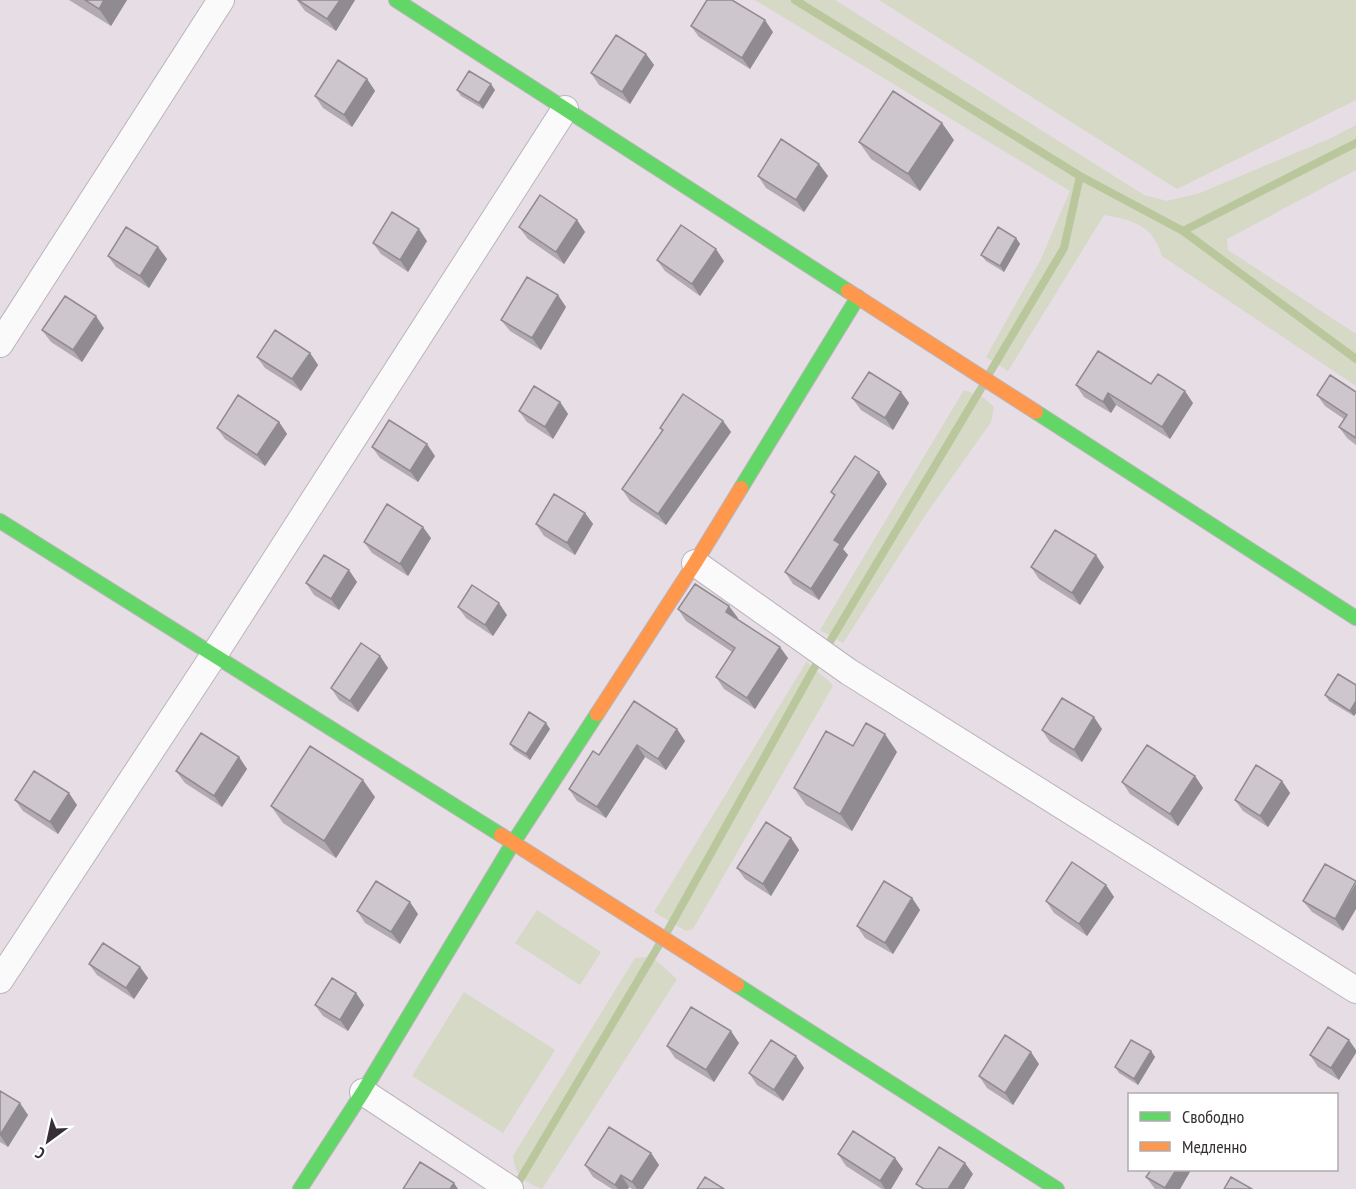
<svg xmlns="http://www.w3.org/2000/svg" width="1356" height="1189" viewBox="0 0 1356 1189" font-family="'PT Sans Narrow',sans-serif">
	<rect width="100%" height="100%" fill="#e6dde5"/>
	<path fill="#d5d9c6" d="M755,0H835L1144,195L1167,201L1200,193L1329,139L1356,125V170L1227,239L1228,250L1356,334V386L1162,256C1153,225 1133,220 1104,215L1008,371L986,357L1041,259L1070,191Z
		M879,0H1356V100L1177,189Z
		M964,390L984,398L994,407L991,422L924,517L843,643L820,630Z
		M807,661C814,672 826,676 833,686L693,929L686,931L654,912Z
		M537,910L601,952L580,985L515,943Z
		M652,957L677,979L542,1189C523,1181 516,1178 513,1156L635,958Z
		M464,992L555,1050L503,1133L412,1076Z"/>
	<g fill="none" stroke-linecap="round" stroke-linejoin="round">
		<path stroke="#bac79c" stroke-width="8" d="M795,0L1080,176L1183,231L1356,359
			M1183,231L1356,143
			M989,374L1064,248L1080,176
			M667,932L813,670L982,387
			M515,1188L659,945"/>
		<defs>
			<path id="street" d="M0,344L221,0
				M695,563L849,672L1356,990
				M0,980L214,655L565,109
				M363,1092L510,1189"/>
			<path id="fast" d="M396,0L848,291
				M1036,412L1356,618
				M741,488L858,297
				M0,521L501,835
				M737,985L1057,1189
				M300,1189L363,1092L513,843L597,714"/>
			<path id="slow" d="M848,291L1036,412
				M597,714L695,563L741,488
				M501,835L737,985"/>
		</defs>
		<use href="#street" stroke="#bbb4bb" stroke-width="28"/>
		<use href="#fast" stroke="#bbb4bb" stroke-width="16"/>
		<use href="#slow" stroke="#bbb4bb" stroke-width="16"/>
		<use href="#street" stroke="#fbfafb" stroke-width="26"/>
		<use href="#fast" stroke="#63d668" stroke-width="14"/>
		<use href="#slow" stroke="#ff974d" stroke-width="14"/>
	</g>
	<path fill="#b1aab0" d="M69,0H127L111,26Z
		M297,0H355L336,31L305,11Z
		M691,26L773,32L750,69L699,37Z
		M646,54L654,65L630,104L599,85L591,73Z
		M367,79L375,91L352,127L323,108L315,96Z
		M457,90H495L483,109L461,96Z
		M954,140L920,191L871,159L859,142Z
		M819,164L828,176L804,212L766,188L758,176Z
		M577,220L585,232L564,264L528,239L519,227Z
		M1016,238L1020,244L1004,272L986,261L981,255Z
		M427,241L408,272L381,254L373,243Z
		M158,247L167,259L149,288L116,267L108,256Z
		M657,260L724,261L700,296L665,271Z
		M566,307L541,350L510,331L501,320Z
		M104,328L82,362L51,342L42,330Z
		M310,353L318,365L301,391L265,368L257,357Z
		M1151,384L1193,403L1170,439L1116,405L1111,413L1084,397L1076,385Z
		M901,392L909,403L893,430L861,410L852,398Z
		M1356,392V445L1347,438L1339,427L1344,419L1325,406L1317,395Z
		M560,402L568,414L553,439L527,422L519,411Z
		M723,421L731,432L666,525L630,501L622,489L662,431L660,428Z
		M279,422L287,434L265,466L225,439L217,428Z
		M372,447L435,456L418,482L380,458Z
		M887,484L843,549L848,555L819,600L793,584L785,572L834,496L831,492Z
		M585,513L593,524L575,555L544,536L536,524Z
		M431,538L408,576L372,553L364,542Z
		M1031,567H1104L1080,605L1039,579Z
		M357,582L339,610L314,595L306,583Z
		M458,607L507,615L493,636L466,618Z
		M678,609L738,618L737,619L788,658L755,709L724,689L716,677L732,652L686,621Z
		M380,656L388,668L358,712L339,700L331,688Z
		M1356,685V713L1354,716L1329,701L1325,695Z
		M550,729L530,760L514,750L510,744Z
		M677,729L685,741L666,770L645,757L606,818L577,801L569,789L599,755Z
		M1102,729L1082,762L1050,742L1042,730Z
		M853,746L897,752L852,831L806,805L794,788Z
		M239,757L247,769L222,807L185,783L176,771Z
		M1195,776L1203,788L1178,826L1130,794L1122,782Z
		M1282,781L1290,793L1268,827L1243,811L1235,800Z
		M375,797L336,858L283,823L271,806Z
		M15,800L77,805L58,834L23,811Z
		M791,838L799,850L771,896L745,879L737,868Z
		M1325,864L1343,931L1312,912L1303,901Z
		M1106,885L1114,897L1087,936L1054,913L1046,901Z
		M912,898L920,910L893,954L865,938L857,926Z
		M357,911L418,914L400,944L365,923Z
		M89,964L140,967L148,978L134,999L97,975Z
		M356,993L364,1005L348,1031L323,1016L315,1005Z
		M1328,1027L1339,1080L1318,1067L1310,1055Z
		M739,1043L714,1082L675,1058L667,1046Z
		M1151,1051L1155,1057L1138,1085L1119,1073L1115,1067Z
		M796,1056L804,1068L783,1101L757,1085L749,1073Z
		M1039,1064L1013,1105L987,1088L979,1076Z
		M0,1091L28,1115L8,1147L0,1142Z
		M651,1153L659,1165L643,1189H632L629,1187L628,1189H612L593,1177L585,1165Z
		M838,1154L895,1158L903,1169L891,1189H882L846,1166Z
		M1191,1170L1180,1189H1155L1146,1177Z"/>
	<path fill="#908b90" d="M104,0H127L111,26L99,9Z
		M340,0H355L336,31L327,19Z
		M765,20L773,32L750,69L742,58Z
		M646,54L654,65L630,104L622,92Z
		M367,79L375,91L352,127L344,115Z
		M491,84L495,90L483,109L479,103Z
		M942,123L954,140L920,191L908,174Z
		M819,164L828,176L804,212L796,200Z
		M577,220L585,232L564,264L556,252Z
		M419,229L427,241L408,272L400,260Z
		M1016,238L1020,244L1004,272L1000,266Z
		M158,247L167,259L149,288L140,276Z
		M716,249L724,261L700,296L692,284Z
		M558,295L566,307L541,350L532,338Z
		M96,316L104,328L82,362L73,350Z
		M310,353L318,365L301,391L292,379Z
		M1185,391L1193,403L1170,439L1162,427Z
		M901,392L909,403L893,430L885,418Z
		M1108,393L1116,405L1111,413L1103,402Z
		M560,402L568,414L553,439L545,427Z
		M723,421L731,432L666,525L658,514Z
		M279,422L287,434L265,466L257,455Z
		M427,444L435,456L418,482L410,471Z
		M879,472L887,484L843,549L848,555L819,600L811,589L834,540Z
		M585,513L593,524L575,555L567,543Z
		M423,527L431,538L408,576L400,564Z
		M1096,555L1104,567L1080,605L1072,593Z
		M349,570L357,582L339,610L331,599Z
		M499,603L507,615L493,636L485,625Z
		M729,606L738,618L734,623L726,612Z
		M780,647L788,658L755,709L747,698Z
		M380,656L388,668L358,712L350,701Z
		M1356,701V713L1354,716L1350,711Z
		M1094,717L1102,729L1082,762L1074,750Z
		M546,723L550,729L530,760L526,754Z
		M677,729L685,741L666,770L658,759Z
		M885,734L897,752L852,831L840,814Z
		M637,745L645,757L606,818L597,807Z
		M239,757L247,769L222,807L214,796Z
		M1195,776L1203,788L1178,826L1170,814Z
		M363,780L375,797L336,858L324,841Z
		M1282,781L1290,793L1268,827L1260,816Z
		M69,793L77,805L58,834L50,822Z
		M791,838L799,850L771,896L763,884Z
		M1356,883V909L1343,931L1335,919Z
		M1106,885L1114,897L1087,936L1079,924Z
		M912,898L920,910L893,954L885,943Z
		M410,902L418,914L400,944L391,932Z
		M140,967L148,978L134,999L126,988Z
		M356,993L364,1005L348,1031L340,1020Z
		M731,1031L739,1043L714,1082L706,1070Z
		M1349,1040L1356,1050V1053L1339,1080L1331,1068Z
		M1151,1051L1155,1057L1138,1085L1134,1079Z
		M1031,1052L1039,1064L1013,1105L1005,1093Z
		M796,1056L804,1068L783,1101L774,1090Z
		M20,1103L28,1115L8,1147L0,1135Z
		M651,1153L659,1165L643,1189H637L632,1182Z
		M895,1158L903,1169L891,1189H885L880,1181Z
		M965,1163L973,1174L964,1189H948Z
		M1176,1170H1191L1180,1189H1165V1188Z
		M621,1175L629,1187L628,1189H618L615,1185Z
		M454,1183L458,1189H450Z"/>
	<path fill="#cec6cd" stroke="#908b90" stroke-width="1.5" d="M85,0H104L99,9Z
		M298,0H340L327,19Z
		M707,0H732L765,20L742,58L691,26Z
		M616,35L646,54L622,92L591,73Z
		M338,60L367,79L344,115L315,96Z
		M469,71L491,84L479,103L457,90Z
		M893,91L942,123L908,174L859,142Z
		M781,139L819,164L796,200L758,176Z
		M540,195L577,220L556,252L519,227Z
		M392,212L419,229L400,260L373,243Z
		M681,225L716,249L692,284L657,260Z
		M126,227L158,247L140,276L108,256Z
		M998,227L1016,238L1000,266L981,255Z
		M527,277L558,295L532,338L501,320Z
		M65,296L96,316L73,350L42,330Z
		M275,330L310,353L292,379L257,357Z
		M1098,351L1151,384L1158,374L1185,391L1162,427L1108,393L1103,402L1076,385Z
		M869,372L901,392L885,418L852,398Z
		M1330,375L1356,392V438L1339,427L1347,415L1317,395Z
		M534,386L560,402L545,427L519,411Z
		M683,394L723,421L658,514L622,489L663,430L660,428Z
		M238,395L279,422L257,455L217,428Z
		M389,420L427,444L410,471L372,447Z
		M855,456L879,472L834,540L840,544L811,589L785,572L835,495L831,492Z
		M554,494L585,513L567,543L536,524Z
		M387,504L423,527L400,564L364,542Z
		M1055,530L1096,555L1072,593L1031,567Z
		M324,555L349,570L331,599L306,583Z
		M695,584L729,606L726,612L780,647L747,698L716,677L735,648L678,609Z
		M472,585L499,603L485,625L458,607Z
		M361,643L380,656L350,701L331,688Z
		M1338,674L1356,685V701L1350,711L1325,695Z
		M1062,698L1094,717L1074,750L1042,730Z
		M634,701L677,729L658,759L637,745L597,807L569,789L593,751L599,755Z
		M529,712L546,723L526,754L510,744Z
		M866,723L885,734L840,814L794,788L826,731L853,746Z
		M201,733L239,757L214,796L176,771Z
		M1147,745L1195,776L1170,814L1122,782Z
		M310,746L363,780L324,841L271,806Z
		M1256,765L1282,781L1260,816L1235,800Z
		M34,771L69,793L50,822L15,800Z
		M766,822L791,838L763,884L737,868Z
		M1072,862L1106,885L1079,924L1046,901Z
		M1325,864L1356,881L1335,919L1303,901Z
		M376,881L410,902L391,932L357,911Z
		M884,881L912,898L885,943L857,926Z
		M103,943L140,967L126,988L89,964Z
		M332,978L356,993L340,1020L315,1005Z
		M691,1007L731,1031L706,1070L667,1046Z
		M1328,1027L1349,1040L1331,1068L1310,1055Z
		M1005,1035L1031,1052L1005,1093L979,1076Z
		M771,1040L796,1056L774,1090L749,1073Z
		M1131,1040L1151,1051L1134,1079L1115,1067Z
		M0,1091L20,1103L0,1135Z
		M609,1127L651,1153L632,1182L621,1175L615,1185L585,1165Z
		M853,1131L895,1158L880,1181L838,1154Z
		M939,1147L965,1163L948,1189H924L916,1184Z
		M420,1162L454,1183L450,1189H403Z
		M1151,1170H1176L1165,1188L1146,1177Z
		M705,1177L724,1189H697Z
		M1231,1177L1252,1189H1224Z"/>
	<rect x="1128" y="1093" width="210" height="78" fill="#ffffff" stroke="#afacaf" stroke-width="1.5"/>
	<rect x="1140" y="1112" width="30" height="9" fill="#63d668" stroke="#afacaf" stroke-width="1.5"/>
	<text x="1182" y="1123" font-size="18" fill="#363036">Свободно</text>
	<rect x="1140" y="1142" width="30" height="9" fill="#ff974d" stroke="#afacaf" stroke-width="1.5"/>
	<text x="1182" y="1153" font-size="18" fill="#363036">Медленно</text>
	<g transform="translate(48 1141) rotate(213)" stroke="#ffffff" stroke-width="4.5" paint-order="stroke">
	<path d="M0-4.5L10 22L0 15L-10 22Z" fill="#363036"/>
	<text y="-9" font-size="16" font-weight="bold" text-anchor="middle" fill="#363036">С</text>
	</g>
</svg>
